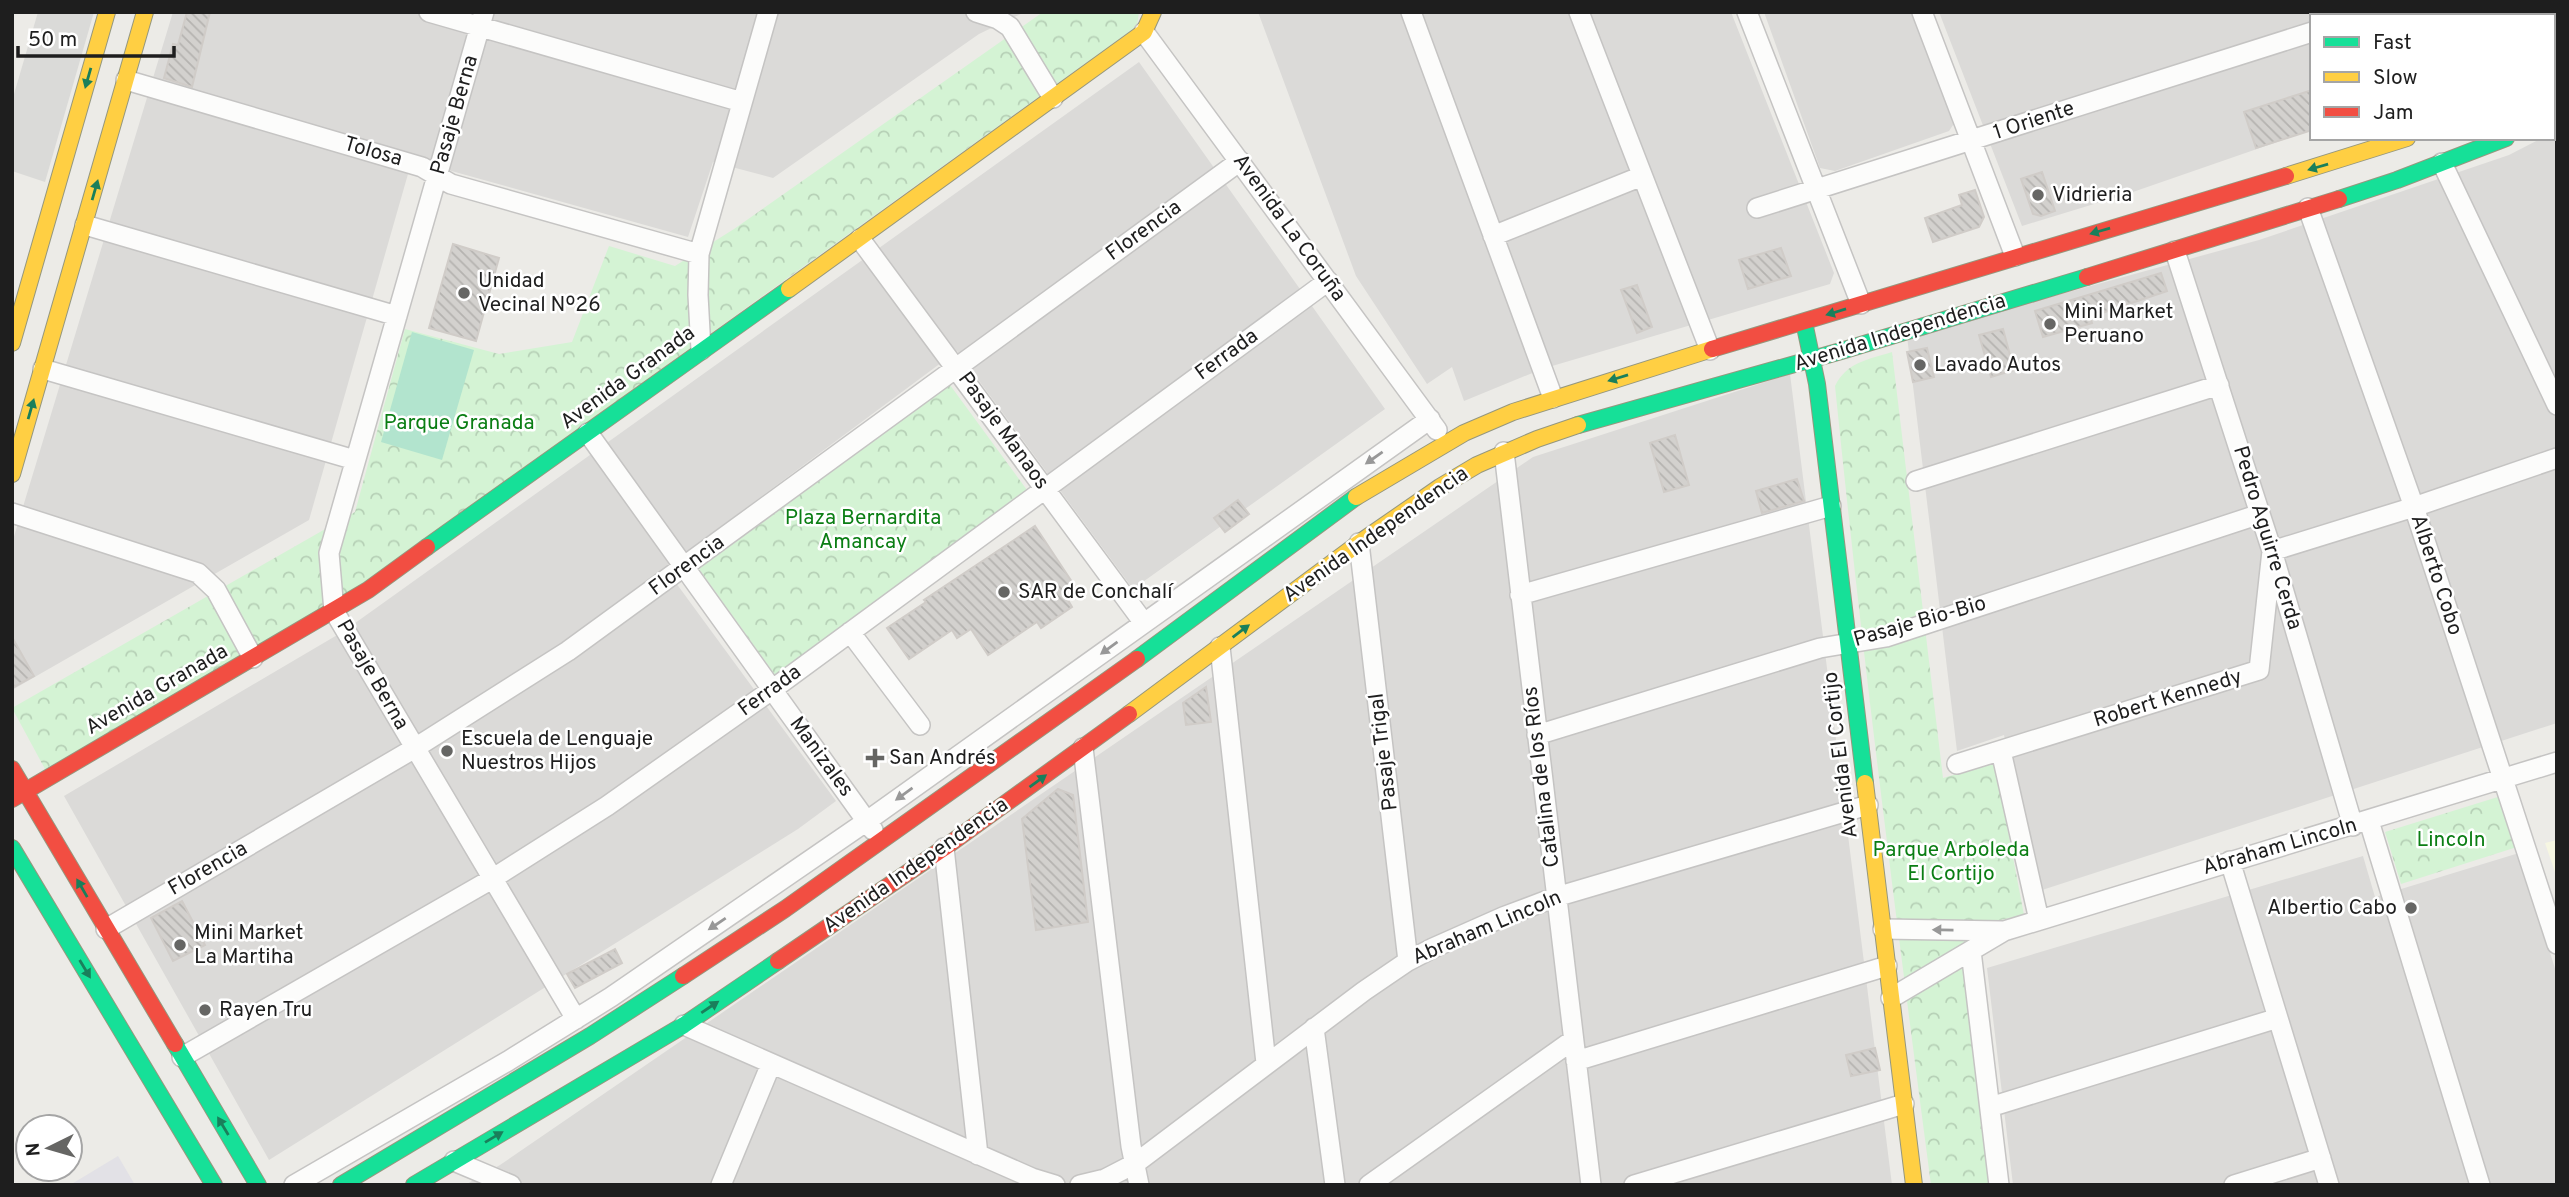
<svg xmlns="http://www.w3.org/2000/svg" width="2569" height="1197" viewBox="0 0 2569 1197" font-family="Overpass,sans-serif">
	<defs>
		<pattern id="park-crowns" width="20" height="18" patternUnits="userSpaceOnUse" patternTransform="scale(1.75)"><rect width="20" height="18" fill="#d4f3d4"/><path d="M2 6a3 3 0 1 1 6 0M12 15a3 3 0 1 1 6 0" fill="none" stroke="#b6d0b6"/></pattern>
		<pattern id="building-back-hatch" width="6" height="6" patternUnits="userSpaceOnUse" patternTransform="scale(1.75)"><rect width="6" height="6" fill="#d3d1ce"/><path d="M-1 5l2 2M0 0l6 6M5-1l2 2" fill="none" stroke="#b5b3b0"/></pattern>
	</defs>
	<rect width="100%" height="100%" fill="#ecebe7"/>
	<path fill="#dbdad8" d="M173,12H1025L979,34L773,178L713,162L688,237L412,160L309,520L12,690V543Z
		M1258,12H1731L1834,273L1830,284L1542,369L1464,401L1452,367L1427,384L1356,276Z
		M1764,12H1911L1955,122L1949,131L1835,171L1820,168Z
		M1939,12H2350V16H2312V130L2130,193L2022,226Z
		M2409,12H2557V29L2553,31V16H2408Z
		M1139,62L1385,409L1133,589L957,351L665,568L836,801L798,829L269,1160L64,796L344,631Z
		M2557,131V723L2039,891L2004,735L1957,751L1907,336L2259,240L2509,155L2542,138H2553V133Z
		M1790,374L1892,1185H465L500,1165L1533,457Z
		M2519,853L2557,975V1185H2013L1987,968L2363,856L2375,897Z"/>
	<path fill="#f6f6e2" d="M2557,840V878L2545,843Z"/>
	<path fill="#dadad8" d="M38,12H94L45,182L12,171V101Z"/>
	<path fill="url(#park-crowns)" d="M1043,12H1139L1137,26L351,593L45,769L12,708L355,512L405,329L499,354L572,342L609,246L675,266L734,229Z
		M1892,352L1943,778L1995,763L2024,915L1971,926L1998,1185H1931C1896,919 1862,653 1835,386C1847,362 1867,360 1892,352Z
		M950,385L1027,490L775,675L699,569Z
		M2501,796L2517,847L2401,884L2385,832Z"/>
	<path fill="#b2e4ce" d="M412,332L474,350L442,460L381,442Z"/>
	<path fill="#e2e1e6" d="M118,1156L135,1185H70Z"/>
	<path fill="url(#building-back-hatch)" stroke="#d0ccc8" stroke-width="2" d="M187,12H210L192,87L164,78L173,44L178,45Z
		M2312,90V130L2256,148L2244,112Z
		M2042,172L2055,211L2041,216L2033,214L2021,179Z
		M1975,190L1984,217L1979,227L1933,242L1925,218L1962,205L1959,195Z
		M453,244L499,258L476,341L429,328Z
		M1781,248L1791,276L1748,289L1739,260Z
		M2161,273L2167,291L2090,317L2092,323L2043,337L2035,311Z
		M1637,285L1652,327L1637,333L1621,290Z
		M2003,329L2014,370L1991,377L1979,335Z
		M1927,348L1934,377L1913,382L1907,352Z
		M1675,435L1689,485L1664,492L1650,443Z
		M1797,479L1804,501L1762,513L1756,491Z
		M1238,500L1249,514L1225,532L1214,518Z
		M1035,526L1076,588L1065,595L1072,607L1041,628L1037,622L988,655L971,629L957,638L952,630L909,659L887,628L926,602L924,600Z
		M12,637L34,676L12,688Z
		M1206,687L1211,722L1186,725L1183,703Z
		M1058,789L1073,795L1088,922L1036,930L1022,819Z
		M182,901L205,945L173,961L151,918Z
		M615,949L622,963L575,988L567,974Z
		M1875,1048L1880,1070L1851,1076L1846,1055Z"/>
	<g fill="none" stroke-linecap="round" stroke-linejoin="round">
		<defs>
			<path id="street" d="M429,12L742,102
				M484,12L329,553L334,611L576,1019
				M976,12L998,19L1010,27L1053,98
				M1411,12L1553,398
				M1579,12L1710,350
				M1747,12L1861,304
				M1922,12L2015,256
				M2364,16L2375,12
				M1144,32L1437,430
				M126,80L422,167L451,184L699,254
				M2442,163L2557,405
				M1757,208L2312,32
				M2308,208L2414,507L2557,944
				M85,225L397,316
				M1493,236L1642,176
				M860,239L1144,623
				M2175,251L2272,551L2353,826
				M701,350L698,295L699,254L768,12
				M43,369L355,460
				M588,433L873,830
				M1504,452L1591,1185
				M1916,481L2219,385
				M12,513L198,573L216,590L253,658
				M1359,543L1408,961
				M1520,595L1831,506
				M850,632L920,725
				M1220,647L1266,1063
				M1537,735L1820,648L1886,637L2260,514
				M1083,748L1131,1146L1139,1185
				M2001,751L2039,920
				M1957,764L2259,670L2272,551L2414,507L2557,458
				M2369,821L2480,1185
				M944,848L978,1155
				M2230,861L2329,1185
				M106,929L415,748L568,651L1240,161
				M1883,929L2003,931
				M1971,951L1999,1185
				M1891,998L2004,931L2557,762
				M684,1025L1032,1178L1055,1185
				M1314,1028L1335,1185
				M182,1057L492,879L607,806L773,689L1328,281
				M1576,1061L1887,966
				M1990,1107L2278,1018
				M454,1161L511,1185
				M294,1185L508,1061L611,997L867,821L1430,419
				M721,1185L771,1064
				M1080,1185L1105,1179L1136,1163L1364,991L1408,961L1433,948L1503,917L1556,897L1868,805
				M1369,1185L1573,1040
				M1634,1185L1904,1104
				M2234,1185L2321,1158"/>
			<path id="fast" d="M2339,199L2397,180L2506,138
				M1804,322L1817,384L1865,783
				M1578,425L1841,351L2087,277
				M427,547L789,289
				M1137,659L1356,497
				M12,848L214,1185
				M175,1044L258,1185
				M341,1185L590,1036L683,976
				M414,1185L684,1025L778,961"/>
			<path id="slow" d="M2553,73L2557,71
				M2553,116L2557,114
				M2286,176L2407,138
				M789,289L1144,32L1153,12
				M12,343L107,12
				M12,474L145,12
				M1356,497L1464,433L1513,412L1712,349
				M1129,714L1359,543L1440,487L1477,465L1537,439L1578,425
				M1865,783L1914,1185"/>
			<path id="jam" d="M2087,277L2339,199
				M1712,349L2286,176
				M12,769L175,1044
				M12,799L368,590L427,547
				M778,961L944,848L1129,714
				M683,976L785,909L1137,659"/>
		</defs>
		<use href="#street" stroke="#c5c4c3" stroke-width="22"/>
		<use href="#fast" stroke="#95977e" stroke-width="18"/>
		<use href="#slow" stroke="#95977e" stroke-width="18"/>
		<use href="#jam" stroke="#95977e" stroke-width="18"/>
		<use href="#street" stroke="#fcfcfb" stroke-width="19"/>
		<use href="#fast" stroke="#16e098" stroke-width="16"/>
		<use href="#slow" stroke="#ffcf43" stroke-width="16"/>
		<use href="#jam" stroke="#f24e42" stroke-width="16"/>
	</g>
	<defs><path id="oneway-solid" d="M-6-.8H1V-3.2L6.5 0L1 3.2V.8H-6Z" transform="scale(1.75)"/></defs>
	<g fill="#1a7f5b">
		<use href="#oneway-solid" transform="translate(88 78) rotate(106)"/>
		<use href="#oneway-solid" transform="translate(2318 167) rotate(164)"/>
		<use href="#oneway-solid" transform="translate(95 190) rotate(-74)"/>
		<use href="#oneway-solid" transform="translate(2100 231) rotate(164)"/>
		<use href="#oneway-solid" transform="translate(1836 312) rotate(163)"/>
		<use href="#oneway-solid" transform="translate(1618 378) rotate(163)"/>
		<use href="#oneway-solid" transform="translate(31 409) rotate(-74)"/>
		<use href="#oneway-solid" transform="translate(1241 631) rotate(-37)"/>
		<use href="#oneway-solid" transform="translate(1038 781) rotate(-36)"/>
		<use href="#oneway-solid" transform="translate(82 888) rotate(-120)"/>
		<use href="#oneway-solid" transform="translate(85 969) rotate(59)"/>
		<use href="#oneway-solid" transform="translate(710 1007) rotate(-34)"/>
		<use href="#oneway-solid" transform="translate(223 1126) rotate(-121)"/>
		<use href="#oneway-solid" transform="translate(494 1137) rotate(-31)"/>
	</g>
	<g fill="#989898">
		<use href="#oneway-solid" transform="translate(1374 458) rotate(145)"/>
		<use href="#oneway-solid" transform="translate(1109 648) rotate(144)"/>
		<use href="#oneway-solid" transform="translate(904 794) rotate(144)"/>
		<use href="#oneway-solid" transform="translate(717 924) rotate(146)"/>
		<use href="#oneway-solid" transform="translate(1943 930) rotate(-179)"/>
	</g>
	<g fill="#666664" stroke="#fff" stroke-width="2.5">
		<circle cx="2038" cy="195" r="7"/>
		<circle cx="464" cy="293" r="7"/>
		<circle cx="2050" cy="324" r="7"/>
		<circle cx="1920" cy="365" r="7"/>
		<circle cx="1004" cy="592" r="7"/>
		<circle cx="447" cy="751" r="7"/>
		<path d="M871.5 747.5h7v7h7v7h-7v7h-7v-7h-7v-7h7z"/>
		<circle cx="2411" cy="908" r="7"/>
		<circle cx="180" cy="945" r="7"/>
		<circle cx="205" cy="1010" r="7"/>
	</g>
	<g text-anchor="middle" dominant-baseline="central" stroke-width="5" stroke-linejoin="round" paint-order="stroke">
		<g font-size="21" fill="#1e1e1e" stroke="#fff">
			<text transform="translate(455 115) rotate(-74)">Pasaje Berna</text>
			<text transform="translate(2034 121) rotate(-18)">1 Oriente</text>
			<text transform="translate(373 152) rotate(16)">Tolosa</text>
			<text transform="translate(1289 228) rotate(54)">Avenida La Coruña</text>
			<text transform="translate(1144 231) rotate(-36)">Florencia</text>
			<text transform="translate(1900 333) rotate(-17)">Avenida Independencia</text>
			<text transform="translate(1227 355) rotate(-36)">Ferrada</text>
			<text transform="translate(628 378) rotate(-36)">Avenida Granada</text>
			<text transform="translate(1003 431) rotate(54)">Pasaje Manaos</text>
			<text transform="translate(1376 535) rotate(-35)">Avenida Independencia</text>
			<text transform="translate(2267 538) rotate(73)">Pedro Aguirre Cerda</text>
			<text transform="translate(687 566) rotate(-36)">Florencia</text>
			<text transform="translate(2436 575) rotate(72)">Alberto Cobo</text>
			<text transform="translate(1920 622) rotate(-16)">Pasaje Bio-Bio</text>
			<text transform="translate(372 675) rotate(60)">Pasaje Berna</text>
			<text transform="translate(157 690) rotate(-30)">Avenida Granada</text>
			<text transform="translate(770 691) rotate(-36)">Ferrada</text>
			<text transform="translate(2168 699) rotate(-17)">Robert Kennedy</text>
			<text transform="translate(1384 752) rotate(-97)">Pasaje Trigal</text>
			<text transform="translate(1841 755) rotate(-97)">Avenida El Cortijo</text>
			<text transform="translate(821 757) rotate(54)">Manizales</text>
			<text transform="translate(1542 777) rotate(-97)">Catalina de los Ríos</text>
			<text transform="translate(2280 847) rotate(-16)">Abraham Lincoln</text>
			<text transform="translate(916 866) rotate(-35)">Avenida Independencia</text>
			<text transform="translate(208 869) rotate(-30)">Florencia</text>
			<text transform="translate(1487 928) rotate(-23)">Abraham Lincoln</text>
		</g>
		<g font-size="21" fill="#1e1e1e" stroke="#fff" text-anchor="start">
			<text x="2052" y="195">Vidrieria</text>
			<text x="478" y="281">Unidad<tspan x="478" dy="24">Vecinal Nº26</tspan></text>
			<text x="2064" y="312">Mini Market<tspan x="2064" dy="24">Peruano</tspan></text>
			<text x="1934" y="365">Lavado Autos</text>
			<text x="1018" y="592">SAR de Conchalí</text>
			<text x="461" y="739">Escuela de Lenguaje<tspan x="461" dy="24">Nuestros Hijos</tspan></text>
			<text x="889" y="758">San Andrés</text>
			<text x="2397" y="908" text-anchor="end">Albertio Cabo</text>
			<text x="194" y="933">Mini Market<tspan x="194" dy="24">La Martiha</tspan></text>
			<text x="219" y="1010">Rayen Tru</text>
		</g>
		<g font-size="21" fill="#0b7e14" stroke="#fff">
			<text x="459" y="423">Parque Granada</text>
			<text x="863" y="518">Plaza Bernardita<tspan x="863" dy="24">Amancay</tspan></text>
			<text x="2451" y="840">Lincoln</text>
			<text x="1951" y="850">Parque Arboleda<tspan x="1951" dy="24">El Cortijo</tspan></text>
		</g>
	</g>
	<rect width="2569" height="1197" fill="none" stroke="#1e1e1e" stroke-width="28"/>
	<rect x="2310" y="14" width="245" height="126" fill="#ffffff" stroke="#a5a5a5" stroke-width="2"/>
	<rect x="2324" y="37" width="35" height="10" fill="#16e098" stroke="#a5a5a5" stroke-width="2"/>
	<text x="2373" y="49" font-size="21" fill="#1e1e1e">Fast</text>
	<rect x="2324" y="72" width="35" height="10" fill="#ffcf43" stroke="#a5a5a5" stroke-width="2"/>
	<text x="2373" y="84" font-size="21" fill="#1e1e1e">Slow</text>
	<rect x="2324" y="107" width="35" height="10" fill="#f24e42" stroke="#a5a5a5" stroke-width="2"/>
	<text x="2373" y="119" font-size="21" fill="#1e1e1e">Jam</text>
	<g transform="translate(49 1148) rotate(265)"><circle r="33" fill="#ffffff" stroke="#a5a5a5" stroke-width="2"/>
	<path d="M0-5L12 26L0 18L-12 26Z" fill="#666664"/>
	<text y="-10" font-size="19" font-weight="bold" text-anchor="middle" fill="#1e1e1e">N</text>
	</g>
	<path d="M18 46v10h156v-10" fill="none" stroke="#1e1e1e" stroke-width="3.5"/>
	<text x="28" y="46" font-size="21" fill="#1e1e1e" stroke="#ffffff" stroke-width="5" paint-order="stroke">50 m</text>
</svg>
